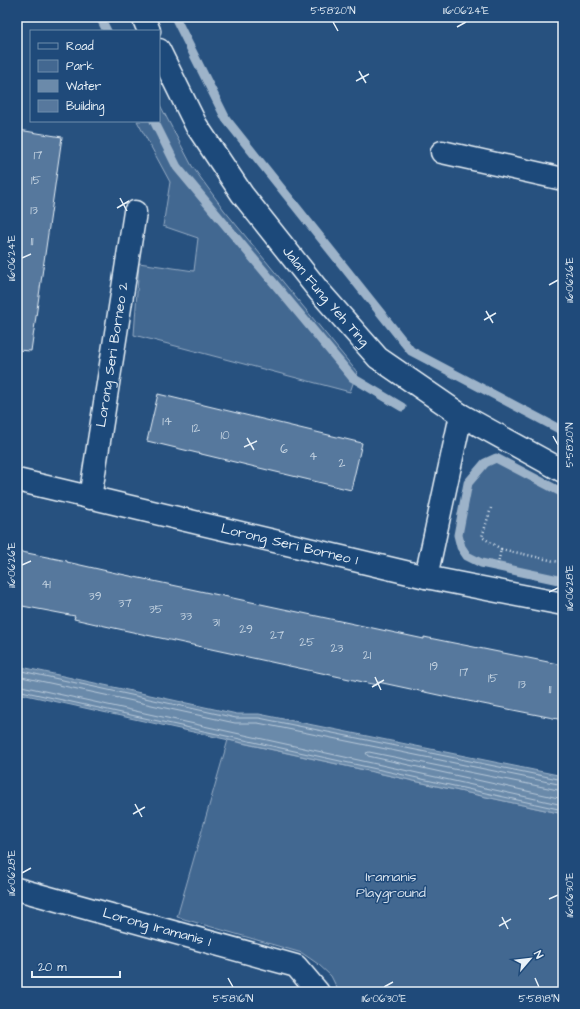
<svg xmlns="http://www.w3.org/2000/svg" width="580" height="1009" viewBox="0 0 580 1009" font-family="'Architects Daughter',sans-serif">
	<rect width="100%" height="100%" fill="#27517f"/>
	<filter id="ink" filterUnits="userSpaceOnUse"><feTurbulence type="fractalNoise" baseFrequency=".025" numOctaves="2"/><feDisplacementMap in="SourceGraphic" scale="8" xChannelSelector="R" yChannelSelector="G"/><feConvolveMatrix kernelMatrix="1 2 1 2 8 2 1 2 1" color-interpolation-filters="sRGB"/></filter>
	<g filter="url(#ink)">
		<path fill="#436891" stroke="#96acc4" d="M159,103L192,166L224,210L357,372L350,392L134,335L139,263L194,271L198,238L163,226L170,182L137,121H159Z
			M495,461L563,497V578L482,560L470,555L463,546L461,534L470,484L487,465Z
			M228,740L563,814V992H339L331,976L318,964L302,953L177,917Z"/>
		<path fill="#6b8aaa" stroke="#9db3c9" d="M17,666L237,714H259L563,776V814L17,693Z"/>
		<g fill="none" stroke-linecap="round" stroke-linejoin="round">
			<path stroke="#b6c8d9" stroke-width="1" d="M17,670L236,718H259L563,780
				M17,676L235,723H258L563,785
				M17,685L563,805
				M17,690L563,810
				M563,791L369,752L366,753L368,756L563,799"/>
			<path stroke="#9db3c9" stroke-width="9" d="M100,17L107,31
				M175,17L226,119L411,351L563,431
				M154,121L177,167L353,378L402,407
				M563,493L496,458L485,463L468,483L458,535L461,547L467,556L481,563L563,581"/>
		</g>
		<path fill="#57789d" stroke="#e8f1f8" d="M19,130L62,137L31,351L17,350V148Z
			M158,394L362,443L351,490L147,441Z
			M17,551L67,561V562L116,573L424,639V637L563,665V720L443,696L378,682L377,685L105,626L74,619L75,616L17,605Z"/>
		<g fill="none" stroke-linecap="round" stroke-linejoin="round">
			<defs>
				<g id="minor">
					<path d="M442,152L563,179"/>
					<path id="s1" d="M17,480L426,577L563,604"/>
					<path id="s2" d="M90,498L135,212"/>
					<path d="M426,577L461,415"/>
					<path id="s3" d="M17,889L296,966L318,992"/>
				</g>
				<g id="tertiary">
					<path d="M143,17L149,31"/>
					<path id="s4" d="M159,50L196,125L242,194L319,291L378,358L461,415L563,471"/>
				</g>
			</defs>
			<use href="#minor" stroke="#e8f1f8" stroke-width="25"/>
			<use href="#tertiary" stroke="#e8f1f8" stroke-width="25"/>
			<path stroke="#e8f1f8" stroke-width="2.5" stroke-dasharray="1 3" stroke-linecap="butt" d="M491,508L482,537L501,549L498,564
				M501,549L563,563"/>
			<use href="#minor" stroke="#1f4a7a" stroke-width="22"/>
			<use href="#tertiary" stroke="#1f4a7a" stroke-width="22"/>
		</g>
	</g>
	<path fill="none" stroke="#e8f1f8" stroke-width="1.5" d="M333,22L338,31M457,27L466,22M359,71L366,83M356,81L369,74M120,198L127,211M117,208L129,201M22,258L31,254M549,285L558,280M486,311L493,323M484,320L496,313M553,436L558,445M247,438L254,450M244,447L257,441M22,565L31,561M549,592L558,588M375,677L381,690M372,687L384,680M135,804L142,817M133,814L145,807M22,873L31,868M549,899L558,895M502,917L508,929M499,926L511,919M228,978L233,987M535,978L539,987M384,987L393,982"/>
	<g text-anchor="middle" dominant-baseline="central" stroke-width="3" stroke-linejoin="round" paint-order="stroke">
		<g font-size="12" fill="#c4d3e1">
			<text x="38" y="155">17</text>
			<text x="36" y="180">15</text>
			<text x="34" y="210">13</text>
			<text x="32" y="241">11</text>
			<text x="167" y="421">14</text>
			<text x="196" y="428">12</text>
			<text x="225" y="435">10</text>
			<text x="284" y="449">6</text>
			<text x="313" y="456">4</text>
			<text x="342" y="463">2</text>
			<text x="46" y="584">41</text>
			<text x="95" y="596">39</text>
			<text x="125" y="603">37</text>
			<text x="156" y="609">35</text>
			<text x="186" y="616">33</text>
			<text x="216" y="622">31</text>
			<text x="246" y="629">29</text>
			<text x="277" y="635">27</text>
			<text x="307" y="642">25</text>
			<text x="337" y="648">23</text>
			<text x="367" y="655">21</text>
			<text x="434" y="666">19</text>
			<text x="464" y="672">17</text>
			<text x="493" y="678">15</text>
			<text x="522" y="684">13</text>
			<text x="550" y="689">11</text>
		</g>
		<g font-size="14" fill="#e8f1f8" stroke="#1f4a7a">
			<text stroke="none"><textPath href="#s4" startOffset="299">Jalan Fung Yeh Ting</textPath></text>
			<text stroke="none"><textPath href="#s2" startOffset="145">Lorong Seri Borneo 2</textPath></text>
			<text stroke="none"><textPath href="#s1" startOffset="280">Lorong Seri Borneo 1</textPath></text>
			<text stroke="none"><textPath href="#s3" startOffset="145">Lorong Iramanis 1</textPath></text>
		</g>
		<g font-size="14" fill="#d8e3ee" stroke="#1f4a7a">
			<text x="391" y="877">Iramanis<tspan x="391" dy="16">Playground</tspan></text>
		</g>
	</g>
	<rect width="580" height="1009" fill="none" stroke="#1f4a7a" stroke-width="44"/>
	<rect x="30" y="30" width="130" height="92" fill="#1f4a7a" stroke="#6f8dac"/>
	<rect x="38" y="43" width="20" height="6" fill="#1f4a7a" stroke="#6f8dac"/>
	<text x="66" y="50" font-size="12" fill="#e8f1f8">Road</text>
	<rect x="38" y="60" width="20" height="12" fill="#436891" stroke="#6f8dac"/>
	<text x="66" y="70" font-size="12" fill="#e8f1f8">Park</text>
	<rect x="38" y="80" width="20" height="12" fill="#6b8aaa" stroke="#6f8dac"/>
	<text x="66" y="90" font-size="12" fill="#e8f1f8">Water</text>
	<rect x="38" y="100" width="20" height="12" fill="#57789d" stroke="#6f8dac"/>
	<text x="66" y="110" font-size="12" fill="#e8f1f8">Building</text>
	<g transform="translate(530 959) rotate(62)" stroke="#1f4a7a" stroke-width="3" paint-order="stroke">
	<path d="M0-3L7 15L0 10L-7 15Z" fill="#e8f1f8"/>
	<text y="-6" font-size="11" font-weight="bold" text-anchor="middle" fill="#e8f1f8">N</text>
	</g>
	<path d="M32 971v6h88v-6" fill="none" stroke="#e8f1f8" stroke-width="2"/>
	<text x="38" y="971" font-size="12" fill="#e8f1f8" stroke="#1f4a7a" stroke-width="3" paint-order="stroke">20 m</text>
	<rect x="22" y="22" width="536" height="965" fill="none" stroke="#e8f1f8" stroke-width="1.5"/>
	<g font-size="10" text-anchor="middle" fill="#e8f1f8">
		<text x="333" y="14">5°58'20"N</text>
		<text x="466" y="14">116°06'24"E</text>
		<text transform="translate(11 258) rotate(-90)" y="4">116°06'24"E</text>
		<text transform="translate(569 280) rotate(-90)" y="4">116°06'26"E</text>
		<text transform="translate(569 445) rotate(-90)" y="4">5°58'20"N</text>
		<text transform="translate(11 565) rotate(-90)" y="4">116°06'26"E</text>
		<text transform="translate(569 588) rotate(-90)" y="4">116°06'28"E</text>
		<text transform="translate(11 873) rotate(-90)" y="4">116°06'28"E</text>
		<text transform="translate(569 895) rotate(-90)" y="4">116°06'30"E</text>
		<text x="233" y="1002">5°58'16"N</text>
		<text x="384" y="1002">116°06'30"E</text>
		<text x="539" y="1002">5°58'18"N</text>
	</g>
</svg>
